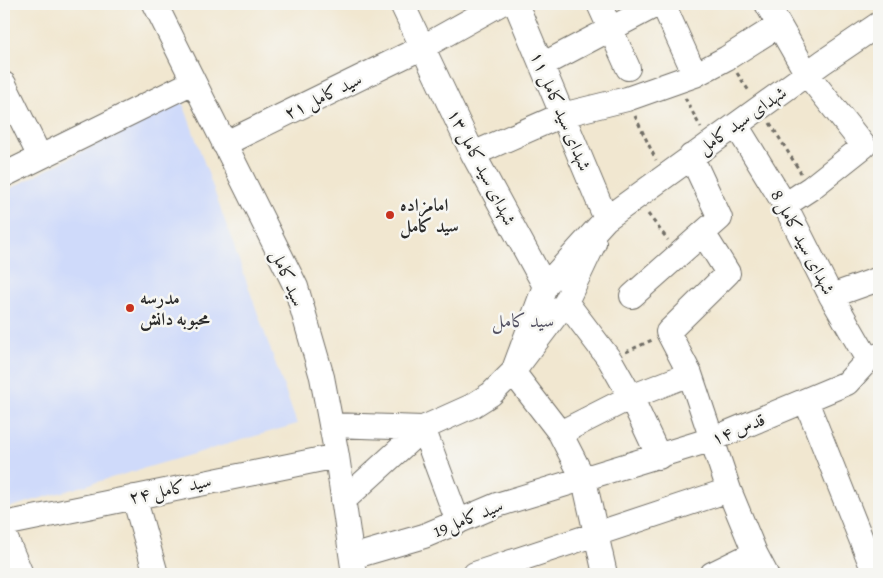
<svg xmlns="http://www.w3.org/2000/svg" width="883" height="578" viewBox="0 0 883 578" font-family="Alegreya,Amiri,serif">
	<rect width="100%" height="100%" fill="#f6f6f2"/>
	<filter id="ink" filterUnits="userSpaceOnUse"><feTurbulence type="fractalNoise" baseFrequency=".02" numOctaves="2"/><feDisplacementMap in="SourceGraphic" scale="10" xChannelSelector="R" yChannelSelector="G"/><feConvolveMatrix kernelMatrix="1 2 1 2 8 2 1 2 1" color-interpolation-filters="sRGB"/></filter>
	<filter id="wash" filterUnits="userSpaceOnUse"><feTurbulence type="fractalNoise" baseFrequency=".0096" numOctaves="4" result="noise"/><feDisplacementMap in="SourceGraphic" scale="20" xChannelSelector="R" yChannelSelector="G"/><feGaussianBlur stdDeviation="1.12" result="paint"/><feColorMatrix in="noise" values="0 0 0 0 0 0 0 0 0 0 0 0 0 0 0 0 0 1.4 0 .05"/><feComposite in="paint" operator="in"/></filter>
	<g filter="url(#wash)">
		<rect width="100%" height="100%" fill="#f1e7d0"/>
		<path fill="#cfdafa" d="M182,100L297,424L4,509V192Z"/>
	</g>
	<g filter="url(#ink)">
		<g fill="none" stroke-linecap="round" stroke-linejoin="round">
			<defs>
				<path id="minor" d="M155,4L296,287L322,377L337,456L354,574
					M402,4L473,154L545,286
					M516,4L606,219
					M599,4L628,68
					M663,4L695,75
					M767,4L807,74L864,146L811,188L785,205
					M542,65L658,4
					M4,84L40,157
					M736,125L785,205L831,296L868,360
					M224,144L423,47L500,4
					M473,154L562,115L627,99L695,75L727,58L779,25
					M4,175L193,82
					M703,233L728,273L668,332L690,374L729,490L755,553L766,574
					M632,296L720,218L691,156
					M831,296L879,279
					M566,302L610,360L631,397L659,457
					M513,372L545,286L606,219L823,62L879,24
					M513,372L560,433L584,480L605,574
					M806,401L875,574
					M331,425L423,428
					M423,428L458,522
					M560,433L631,397L690,374
					M134,497L156,574
					M343,501L423,428L472,406L491,394L513,372L566,302L594,243
					M4,524L337,456
					M4,534L21,574
					M352,557L424,536L497,505L713,439L847,383L868,360L879,355
					M475,574L729,490
					M712,574L755,553"/>
			</defs>
			<use href="#minor" stroke="#706d65" stroke-width="26"/>
			<path stroke="#706d65" stroke-width="3" stroke-dasharray="4 4" stroke-linecap="butt" d="M737,73L749,91
				M685,98L701,128
				M635,116L656,160
				M770,123L801,173
				M648,214L668,240
				M626,352L652,340"/>
			<use href="#minor" stroke="#fff" stroke-width="24"/>
		</g>
	</g>
	<g fill="#c8321e" stroke="#f6f6f2" stroke-width="2">
		<circle cx="390" cy="215" r="5"/>
		<circle cx="130" cy="308" r="5"/>
	</g>
	<g text-anchor="middle" dominant-baseline="central" stroke-width="5" stroke-linejoin="round" paint-order="stroke">
		<g font-size="18" fill="#2b2b2b" stroke="#f6f6f2">
			<text transform="translate(323 96) rotate(-26)">سید کامل ۲۱</text>
			<text transform="translate(561 111) rotate(67)">شهدای سید کامل ۱۱</text>
			<text transform="translate(742 120) rotate(-35)">شهدای سید کامل</text>
			<text transform="translate(482 167) rotate(63)">شهدای سید کامل ۱۳</text>
			<text transform="translate(803 242) rotate(62)">شهدای سید کامل 8</text>
			<text transform="translate(288 278) rotate(67)">سید کامل</text>
			<text transform="translate(738 429) rotate(-22)">قدس ۱۴</text>
			<text transform="translate(170 489) rotate(-12)">سید کامل ۲۴</text>
			<text transform="translate(468 518) rotate(-22)">سید کامل19</text>
		</g>
		<g font-size="18" font-weight="bold" fill="#2b2b2b" stroke="#f6f6f2" text-anchor="start">
			<text x="400" y="205">امامزاده<tspan x="400" dy="21">سید کامل</tspan></text>
			<text x="140" y="298">مدرسه<tspan x="140" dy="21">محبوبه دانش</tspan></text>
		</g>
		<g font-size="19" fill="#565464" stroke="#f6f6f2">
			<text x="523" y="321">سید کامل</text>
		</g>
	</g>
	<rect width="883" height="578" fill="none" stroke="#f6f6f2" stroke-width="20"/>
</svg>
